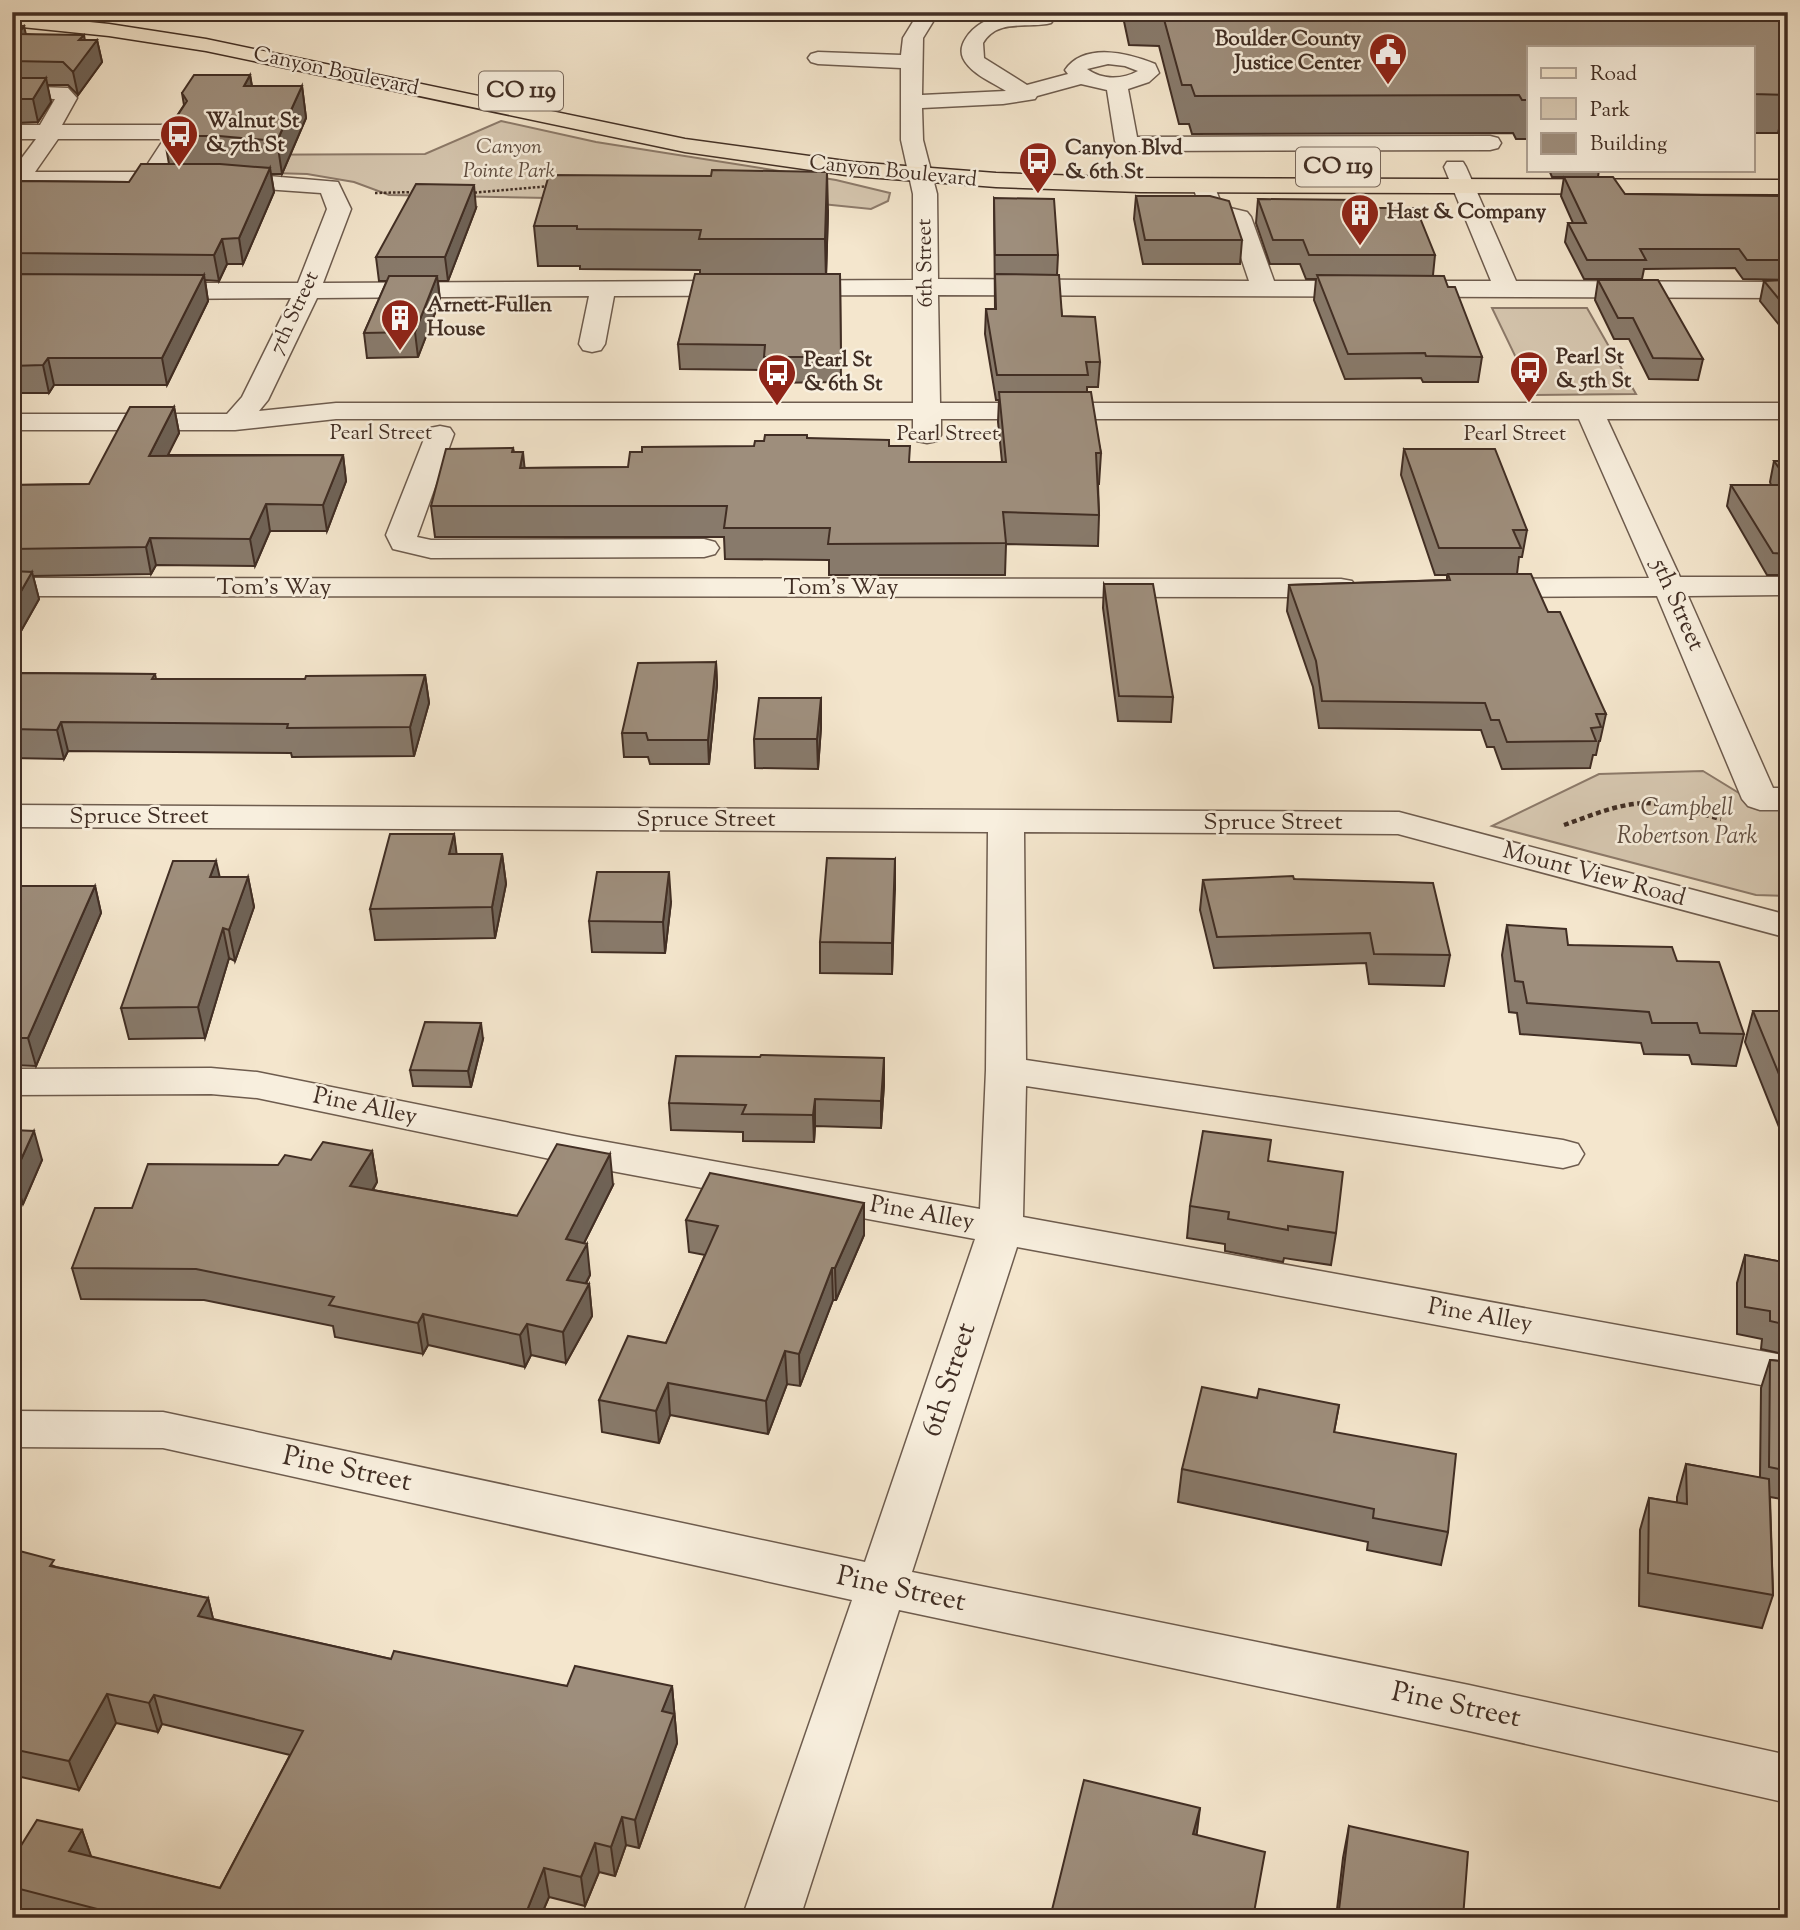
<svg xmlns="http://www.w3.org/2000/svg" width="1800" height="1930" viewBox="0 0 1800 1930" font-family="'Sorts Mill Goudy',serif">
	<rect width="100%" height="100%" fill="#f4e6cd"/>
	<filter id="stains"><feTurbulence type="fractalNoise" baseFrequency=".00286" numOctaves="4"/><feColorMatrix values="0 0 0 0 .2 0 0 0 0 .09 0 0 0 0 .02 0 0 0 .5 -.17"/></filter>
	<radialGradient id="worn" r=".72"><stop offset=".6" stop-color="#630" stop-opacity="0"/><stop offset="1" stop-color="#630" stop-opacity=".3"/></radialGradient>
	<path fill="#d6c7b0" stroke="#8c7a6a" stroke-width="2" d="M501,121L596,142L836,180L890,193L888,201L871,209L812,203L389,195L354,182L307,174L207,171L212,155L425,154Z
		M1492,308H1587L1636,394L1534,395Z
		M1703,771L1757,804L1788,811V896L1756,895L1492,826L1599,774Z"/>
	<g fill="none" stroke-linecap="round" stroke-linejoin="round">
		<defs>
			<path id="minor" d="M919,12H939L923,38L922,95L1006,91C992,82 971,74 963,58C960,51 962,44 966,38C982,13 1024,8 1051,15L1054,19L1051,23C1028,29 998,18 983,43L984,58L1027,85L1068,74L1065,70C1084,42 1129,53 1155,64L1159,73L1149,82L1128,89L1137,137L1490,136L1498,138L1501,143L1498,148L1490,150L1136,151L1118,146L1115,141L1107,90L1081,84L1037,96L1035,99L1003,104L922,108L923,140L937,194L938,279L1249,281L1229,222L1203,215L1193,187L1197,182H1213L1222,206L1247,212L1251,217L1274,281H1491L1444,167L1447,162H1463L1466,167L1516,281L1788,282V298L938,295L940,403H1788V419H1607L1680,577H1788V595L1688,596L1773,788H1788V810H1760L1748,806L1742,799L1657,596L1485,597L1474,595L1469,588L1474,581L1485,579L1649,578L1579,419H941V435L937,441L927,443L917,441L913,435V419H336L235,430H12V414H227L242,397L291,298L155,299L146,296L142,291L146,286L155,283H298L327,209L321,193L224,186H12V171L36,139H12V125H40L55,99L12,98V86L68,88L77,98L62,125H179L187,127L190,132L166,170H150L147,165L164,139H58L35,172H224L338,182L351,209L323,283L913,280V194L901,140V68L818,64L811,62L808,58L811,54L818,52L901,55L903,38ZM1108,64L1125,66L1138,71C1122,80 1102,80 1087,69ZM913,295V403H336L259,411L268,400L317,298L589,296L579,344L583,350L592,352L601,350L605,344L614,296Z
				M440,426L450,428L454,434L417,537L431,540L704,539L715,542L719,548L715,554L704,557L431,558L393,549L386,535L426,434L430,428Z
				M12,578L1341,579L1352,581L1357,588L1352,595L1341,597L12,596Z
				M12,805L1399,812L1788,915V938L1398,834L1024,832L1026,1060L1563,1140L1578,1144L1584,1154L1578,1164L1563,1168L1026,1086L1023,1217L1788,1356V1390L1017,1247L912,1572L1469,1685L1788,1755V1803L1469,1731L899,1610L800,1918H742L852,1600L163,1448L12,1447V1411L163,1412L865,1562L975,1239L574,1164L257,1098L211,1094L12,1095V1069L211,1068L257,1072L574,1136L980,1209L986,1070L988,832L12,827Z"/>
			<path id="major" d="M12,14L109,24L206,39L685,139L853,162L996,173L1140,178L1788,180V194L1140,192L996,187L853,176L685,152L206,51L109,36L12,26Z"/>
		</defs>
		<use href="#minor" stroke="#6e5c4e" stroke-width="3"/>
		<use href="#major" stroke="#412e24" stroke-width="3"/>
		<path stroke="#412e24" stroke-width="2.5" stroke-dasharray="2.5 2" stroke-linecap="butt" d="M247,17L264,12
			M375,193L415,192
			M470,193L551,186"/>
		<path stroke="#412e24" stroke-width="4.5" stroke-dasharray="5 3.5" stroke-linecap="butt" d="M1564,825C1590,816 1617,804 1645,803C1670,803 1696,813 1721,819"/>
		<use href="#minor" fill="#f8efde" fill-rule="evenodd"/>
		<use href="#major" fill="#f4e6cd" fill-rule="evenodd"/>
	</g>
	<path fill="#887a6b" stroke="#412e24" stroke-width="2" d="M1122,12H1676L1677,13L1788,16V129H1779L1778,133H1753V47H1529V139H1516L1513,133L1192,134L1189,124H1179L1159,46L1129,45Z
		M12,25L26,34L85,40H97L102,62L78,95L68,85H47L51,102L38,122L17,123L21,142L12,152Z
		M250,75L252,86H302L306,118L282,174H271L274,192L243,264H227L219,281L205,280L208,301L167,385H54L49,393H12V181L129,182L169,164L164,136L184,105L182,93Z
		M1549,170H1599L1598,177H1552Z
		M1564,177L1625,194L1788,196V280L1743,279L1735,268L1644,269L1642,279H1584L1565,242L1568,223H1573L1561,196Z
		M1136,196L1242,240L1240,264H1143L1134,219Z
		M994,198L1058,255L1057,275L1062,316L1100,362L1098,387H1087V392L1101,453L1099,484H1098L1099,515L1098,546L1006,544L1005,575H829V560L725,559L724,537H435L431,506L513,448L514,452L525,468L628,467L807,438L889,446L910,462H1002L998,422L999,400H996L985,334L986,309H995Z
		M1258,199L1364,208L1435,255L1433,275L1448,287L1482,357L1478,382H1423L1421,378L1345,379L1314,300L1316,279H1306L1300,264H1270L1256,223Z
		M476,208L448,281H438L440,300L418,357L367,358L364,333L387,281H379L376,257Z
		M828,211L826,274H840L841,382L765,383V370L680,369L678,344L700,274V270L580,269V266H538L534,226Z
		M1598,280L1703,359L1698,380L1649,379L1629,339H1614L1595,300Z
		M1788,280V336L1760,301L1764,281Z
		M174,407L179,433L167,455H343L346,481L327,531H270L255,566L156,565L151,574L33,576L39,599L12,647V485L89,484Z
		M1404,449L1527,530L1522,557H1519L1517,574L1548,612L1606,714L1600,741H1599L1596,755H1593L1590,768L1502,769L1494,747H1487L1481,730L1319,728L1313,687L1287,611L1289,585L1447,580V575H1435L1401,475Z
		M1774,461H1788V575H1767L1727,506L1731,485H1771L1770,482Z
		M1787,576H1788V609L1781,598Z
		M1104,584L1173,697L1171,722L1118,721L1103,608Z
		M716,662L717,685L709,764H650L648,757H624L622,733Z
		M12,673L155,674L156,679H305L425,675L429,703L414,756L292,757L291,753L68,751L64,759L12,758Z
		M821,698V727L818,769L755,768L754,739Z
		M454,834L456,854H502L506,884L495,938L375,940L370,909Z
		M895,859L892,974L820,973V942Z
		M220,877H248L254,907L235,961L229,958L205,1038L129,1039L121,1008Z
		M1294,879L1450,955L1444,986L1369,984L1366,963L1214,968L1200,910L1203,880Z
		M12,886H95L101,913L36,1066L12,1065Z
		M671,902L665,953L592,952L589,921Z
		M1507,925L1568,945L1677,961L1744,1034L1736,1066L1692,1064L1689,1055L1644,1054L1641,1043L1520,1034L1517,1013L1509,1012L1502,955Z
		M1753,1011H1788V1132H1781L1745,1042Z
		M483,1039L471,1087L413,1086L410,1070Z
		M760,1057L884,1058V1084L881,1128L815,1126L814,1142L743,1141V1132L671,1130L669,1103Z
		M12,1130L42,1160L23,1204H12Z
		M372,1151L377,1182L373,1190L517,1216L613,1185L584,1243L590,1275L586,1284H589L592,1316L566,1363L531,1355L525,1367L428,1345L423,1354L335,1337L333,1326L204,1300L81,1299L72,1268L132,1208L278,1165Z
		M1269,1162L1336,1233L1331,1265L1284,1258L1283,1262L1225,1251V1244L1187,1238L1190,1206Z
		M864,1203V1235L836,1300H833L800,1386L787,1384L768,1434L670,1415L659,1443L602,1432L599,1400L666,1343L705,1255L689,1252L686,1220Z
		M1745,1255L1788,1263V1355L1761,1349L1762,1339L1737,1334V1283Z
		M1770,1360L1788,1362V1500L1770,1497L1773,1595L1762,1628L1639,1606L1640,1530L1649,1498L1677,1503V1497L1686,1464L1760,1478L1761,1388Z
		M1257,1398L1339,1405L1334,1432L1448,1532L1441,1565L1367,1550L1368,1542L1178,1502L1182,1469Z
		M12,1549L56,1567L208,1598L213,1619L391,1659L567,1686H672L677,1743L639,1848L626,1845L615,1876L599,1872L585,1906L549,1897L540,1918H31L12,1913V1860L82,1830L91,1857L220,1888L290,1755L162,1724L158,1732L116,1723L79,1790L12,1775Z
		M1349,1826L1463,1918H1336L1343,1858Z"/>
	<path fill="#6f6357" stroke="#412e24" stroke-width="2" d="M24,26L29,48L18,34Z
		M84,35L87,53L97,40L102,62L78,95L73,72L79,40Z
		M250,75L255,107L244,86Z
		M46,78L51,102L38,122L33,99Z
		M302,86L306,118L282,174L277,141Z
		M16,118L21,142L12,152V122Z
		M270,168L274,192L243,264L239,238Z
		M827,172L828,211L826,279L825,239Z
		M474,185L476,208L448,281L445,257Z
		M222,239L227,264L219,281L214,255Z
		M204,275L208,301L167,385L162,358Z
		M437,276L440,300L418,357L415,332Z
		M48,358L54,385L49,393L43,365Z
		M174,407L179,433L155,481L149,456Z
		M523,452L526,482L520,468Z
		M343,455L346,481L327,531L323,505Z
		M266,504L270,531L255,566L250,539Z
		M150,538L156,565L151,574L146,547Z
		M32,572L39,599L12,647V607Z
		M716,662L717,685L709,764L708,740Z
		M425,675L429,703L414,756L410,727Z
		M821,698V727L818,769L817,739Z
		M61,722L68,751L64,759L57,730Z
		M454,834L458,864L449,854Z
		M502,854L506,884L495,938L492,907Z
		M895,859V889L892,974V943Z
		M216,861L223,891L210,877Z
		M669,872L671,902L665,953L663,922Z
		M248,877L254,907L235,961L229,930Z
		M95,886L101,913L36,1066L28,1038Z
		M223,928L229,958L205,1038L198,1007Z
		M481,1023L483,1039L471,1087L468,1071Z
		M884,1058V1084L881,1128V1101Z
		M815,1099V1126L814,1142L813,1115Z
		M34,1131L42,1160L23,1204L14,1175Z
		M372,1151L377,1182L356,1217L350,1186Z
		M610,1154L613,1185L570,1271L566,1239Z
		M864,1203V1235L836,1300L835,1268Z
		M587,1244L590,1275L571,1311L567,1280Z
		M832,1268L833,1300L800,1386L799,1354Z
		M589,1284L592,1316L566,1363L563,1332Z
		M423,1314L428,1345L423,1354L418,1323Z
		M527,1324L531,1355L525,1367L520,1335Z
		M785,1351L787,1384L768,1434L766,1401Z
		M668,1383L670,1415L659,1443L656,1411Z
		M208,1598L215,1627L198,1616Z
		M672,1686L677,1743L639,1848L635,1820L662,1711Z
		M107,1694L116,1723L79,1790L69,1761Z
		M154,1695L162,1724L158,1732L149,1703Z
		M1200,1808L1196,1840L1193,1834Z
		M622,1817L626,1845L615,1876L611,1847Z
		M82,1830L92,1859L69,1851Z
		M595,1843L599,1872L585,1906L581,1877Z
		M544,1868L549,1897L540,1918H524Z"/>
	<path fill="#9e8e7c" stroke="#412e24" stroke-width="2" d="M1162,12H1676L1677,13L1788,16V91H1783L1787,95L1753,94V47H1529V100H1522L1519,95L1195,96L1191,85H1182Z
		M12,25L24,26L18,34L84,35L79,40H97L73,72L63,62L12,61Z
		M194,75H250L244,86H302L277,141L219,136H164L187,101L182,93Z
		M12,78H46L33,99H12Z
		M141,164H220L270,168L239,238L222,239L214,255L12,253V181L129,182Z
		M712,170L827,172L825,239H699L701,230L577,229V226H534L549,175L711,176Z
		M1564,177H1613L1625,194L1788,196V260H1747L1739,249H1640L1646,260H1587L1568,223H1586Z
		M416,184L474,185L445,257H376Z
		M1136,196H1210L1229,201L1242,240H1145Z
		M994,198L1054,199L1058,255H995Z
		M1258,199L1361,200L1364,208H1416L1435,255H1309L1303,240H1273Z
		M12,274L204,275L162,358H48L43,365L12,366Z
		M695,274H840L841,357H764L765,345L678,344Z
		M995,274L1059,275L1062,316L1095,317L1100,362H1086L1088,375H997L986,309H996Z
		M1317,275L1444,276L1448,287H1455L1482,357L1426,356L1425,353L1348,354Z
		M389,276H437L415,332L364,333Z
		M1598,280H1658L1703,359L1653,358L1633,318H1618Z
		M1788,280V310L1764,281Z
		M999,392H1091L1101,453H1096L1099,515L1003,512L1006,543L828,544L830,528H724L727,506H431L446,449L513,448L512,452H523L520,468L628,467L630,452H642V447L754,446L755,441H764L765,435H807V438L889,440V446H910L909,462H1006Z
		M130,407H174L149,456L343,455L323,505L266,504L250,539L150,538L146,547L12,549V485L89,484Z
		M1404,449H1495L1527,530H1513L1521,548H1439Z
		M1774,461H1788V481Z
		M1731,485H1788V554L1773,553Z
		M12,571L32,572L12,607Z
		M1448,574H1531L1548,612H1560L1606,714H1596L1601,727L1591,728L1596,741L1507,742L1499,720H1491L1485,703L1322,701L1316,661L1289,585L1450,580Z
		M1104,584H1153L1173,697L1119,696Z
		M716,662L708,740H648L646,733H622L638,663Z
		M12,673L155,674L152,679H305L306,676L425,675L410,727L287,728L288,724L61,722L57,730L12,729Z
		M759,698H821L817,739H754Z
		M390,834H454L449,854H502L492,907L370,909Z
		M827,858L895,859L892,943L820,942Z
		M173,861H216L210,877H248L229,930L223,928L198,1007L121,1008Z
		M597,872H669L663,922L589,921Z
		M1293,876L1294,879L1433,883L1450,955L1374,954L1370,933L1217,937L1203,880Z
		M12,886H95L28,1038H12Z
		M1507,925L1566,929L1568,945L1672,947L1677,961L1719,962L1744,1034L1700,1033L1697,1023H1652L1649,1012L1527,1003L1523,982L1515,981Z
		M1753,1011H1788V1096Z
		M425,1022L481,1023L468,1071L410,1070Z
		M761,1055L884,1058L881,1101L815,1099L813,1115L742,1114L746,1105L669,1103L676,1056L760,1057Z
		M12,1130L34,1131L14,1175H12Z
		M1203,1131L1271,1140L1268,1161L1343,1172L1336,1233L1288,1226V1230L1228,1219L1229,1212L1190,1206Z
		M323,1142L372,1151L350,1186L517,1216L557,1144L610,1154L566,1239L587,1244L567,1280L589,1284L563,1332L527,1324L520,1335L423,1314L418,1323L329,1305L334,1297L196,1269L72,1268L95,1208H132L148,1164L278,1165L285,1155L311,1160Z
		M710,1173L864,1203L835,1268H832L799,1354L785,1351L766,1401L668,1383L656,1411L599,1400L628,1336L666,1343L718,1226L686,1220Z
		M1745,1255L1788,1263V1325L1770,1321V1311L1745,1307Z
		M1770,1360L1788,1362V1471L1769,1467Z
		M1202,1387L1257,1398L1259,1389L1339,1405L1334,1432L1456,1454L1448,1532L1373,1518L1374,1509L1182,1469Z
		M1686,1464L1769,1479L1773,1595L1648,1573L1649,1498L1687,1504Z
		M12,1549L54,1560L50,1566L208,1598L198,1616L391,1659L394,1651L567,1686L575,1666L672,1686L662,1711L674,1714L635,1820L622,1817L611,1847L595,1843L581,1877L544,1868L524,1918H132L12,1887V1860L37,1820L82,1830L69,1851L220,1888L303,1731L154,1695L149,1703L107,1694L69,1761L12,1749Z
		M1084,1780L1200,1808L1193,1834L1265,1852L1253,1918H1050Z
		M1349,1826L1468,1852L1463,1918H1338Z"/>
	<defs>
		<symbol id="civic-pin" viewBox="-11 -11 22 30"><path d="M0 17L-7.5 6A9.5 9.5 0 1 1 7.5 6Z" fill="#8f2418" stroke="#f8efde"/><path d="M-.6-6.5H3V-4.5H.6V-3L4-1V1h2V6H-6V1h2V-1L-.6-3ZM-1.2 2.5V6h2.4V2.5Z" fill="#fff"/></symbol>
		<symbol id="bus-pin" viewBox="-11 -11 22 30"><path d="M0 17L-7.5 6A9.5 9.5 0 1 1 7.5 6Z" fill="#8f2418" stroke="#f8efde"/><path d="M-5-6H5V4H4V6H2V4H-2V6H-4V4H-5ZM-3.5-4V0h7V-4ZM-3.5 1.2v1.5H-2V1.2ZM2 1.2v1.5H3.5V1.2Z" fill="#fff"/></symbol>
		<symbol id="building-pin" viewBox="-11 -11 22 30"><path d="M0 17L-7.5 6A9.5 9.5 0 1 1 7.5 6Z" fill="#8f2418" stroke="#f8efde"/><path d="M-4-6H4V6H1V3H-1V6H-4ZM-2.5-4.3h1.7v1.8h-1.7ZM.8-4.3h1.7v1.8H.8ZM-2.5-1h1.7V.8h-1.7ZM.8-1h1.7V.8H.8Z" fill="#fff"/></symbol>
	</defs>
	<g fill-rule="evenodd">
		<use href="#civic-pin" x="1366" y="30" width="44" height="60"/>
		<use href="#bus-pin" x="157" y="112" width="44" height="60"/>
		<use href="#bus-pin" x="1016" y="139" width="44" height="60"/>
		<use href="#building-pin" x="1338" y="191" width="44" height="60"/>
		<use href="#building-pin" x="378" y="296" width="44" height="60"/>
		<use href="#bus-pin" x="1507" y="348" width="44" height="60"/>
		<use href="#bus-pin" x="755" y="351" width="44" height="60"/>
	</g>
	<g text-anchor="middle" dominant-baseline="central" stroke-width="5" stroke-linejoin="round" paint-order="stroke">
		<g font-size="21" font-weight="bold" fill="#412e24" stroke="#f8efde" text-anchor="start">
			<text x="1361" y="40" text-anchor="end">Boulder County<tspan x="1361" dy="24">Justice Center</tspan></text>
			<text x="206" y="122">Walnut St<tspan x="206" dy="24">&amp; 7th St</tspan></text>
			<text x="1065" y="149">Canyon Blvd<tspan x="1065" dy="24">&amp; 6th St</tspan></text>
			<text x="1387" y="213">Hast &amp; Company</text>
			<text x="427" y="306">Arnett-Fullen<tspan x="427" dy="24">House</tspan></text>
			<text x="1556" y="358">Pearl St<tspan x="1556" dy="24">&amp; 5th St</tspan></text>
			<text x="804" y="361">Pearl St<tspan x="804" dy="24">&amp; 6th St</tspan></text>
		</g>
		<g font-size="21" fill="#412e24" stroke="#f8efde">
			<text transform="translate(336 72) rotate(12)">Canyon Boulevard</text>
			<text transform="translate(893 172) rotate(6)">Canyon Boulevard</text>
			<text transform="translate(926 263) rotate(-91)">6th Street</text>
			<text transform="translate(295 313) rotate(-65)">7th Street</text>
			<text x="381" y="434">Pearl Street</text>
			<text x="948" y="435">Pearl Street</text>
			<text x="1515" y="435">Pearl Street</text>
		</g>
		<g font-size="21" font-style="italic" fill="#5f4d40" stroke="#f8efde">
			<text x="509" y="148">Canyon<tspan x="509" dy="24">Pointe Park</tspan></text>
		</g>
		<g fill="#f8efde" stroke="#78685c" stroke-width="2">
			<rect x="479" y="71.5" width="84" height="39" rx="5"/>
			<rect x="1296" y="147.5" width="84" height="39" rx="5"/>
		</g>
		<g font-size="23" font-weight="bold" fill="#412e24">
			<text x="521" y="91">CO 119</text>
			<text x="1338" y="167">CO 119</text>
		</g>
		<g font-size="24" fill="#412e24" stroke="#f8efde">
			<text x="274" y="588">Tom's Way</text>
			<text x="841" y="588">Tom's Way</text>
			<text transform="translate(1677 605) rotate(66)">5th Street</text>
			<text x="139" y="817">Spruce Street</text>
			<text x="706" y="820">Spruce Street</text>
			<text x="1273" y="823">Spruce Street</text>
			<text transform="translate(1594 875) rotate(15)">Mount View Road</text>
			<text transform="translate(365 1107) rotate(12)">Pine Alley</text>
			<text transform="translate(922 1214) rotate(10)">Pine Alley</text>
			<text transform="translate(1480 1316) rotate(10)">Pine Alley</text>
		</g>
		<g font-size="24" font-style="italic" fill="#5f4d40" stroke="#f8efde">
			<text x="1687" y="809">Campbell<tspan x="1687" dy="28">Robertson Park</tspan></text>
		</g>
		<g font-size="28" fill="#412e24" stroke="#f8efde">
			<text transform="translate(950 1380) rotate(-72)">6th Street</text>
			<text transform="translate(347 1470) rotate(12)">Pine Street</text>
			<text transform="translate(901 1590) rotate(12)">Pine Street</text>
			<text transform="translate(1456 1706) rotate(12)">Pine Street</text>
		</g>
	</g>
	<rect width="1800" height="1930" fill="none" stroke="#f4e6cd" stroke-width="42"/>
	<rect x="14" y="14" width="1772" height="1902" fill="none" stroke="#412e24" stroke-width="3.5"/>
	<rect x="21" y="21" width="1758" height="1888" fill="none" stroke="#412e24" stroke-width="2"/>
	<rect x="1527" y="46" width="228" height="126" fill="#f8efde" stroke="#afa294" stroke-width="2"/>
	<rect x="1541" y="68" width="35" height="10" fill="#f4e6cd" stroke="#afa294" stroke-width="2"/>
	<text x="1590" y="80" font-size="21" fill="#412e24">Road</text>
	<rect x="1541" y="98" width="35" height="21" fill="#d6c7b0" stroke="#afa294" stroke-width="2"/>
	<text x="1590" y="116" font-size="21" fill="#412e24">Park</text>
	<rect x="1541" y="133" width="35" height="21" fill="#9e8e7c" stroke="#afa294" stroke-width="2"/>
	<text x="1590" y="150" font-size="21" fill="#412e24">Building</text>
	<rect width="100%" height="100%" filter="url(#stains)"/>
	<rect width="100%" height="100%" fill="url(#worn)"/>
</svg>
